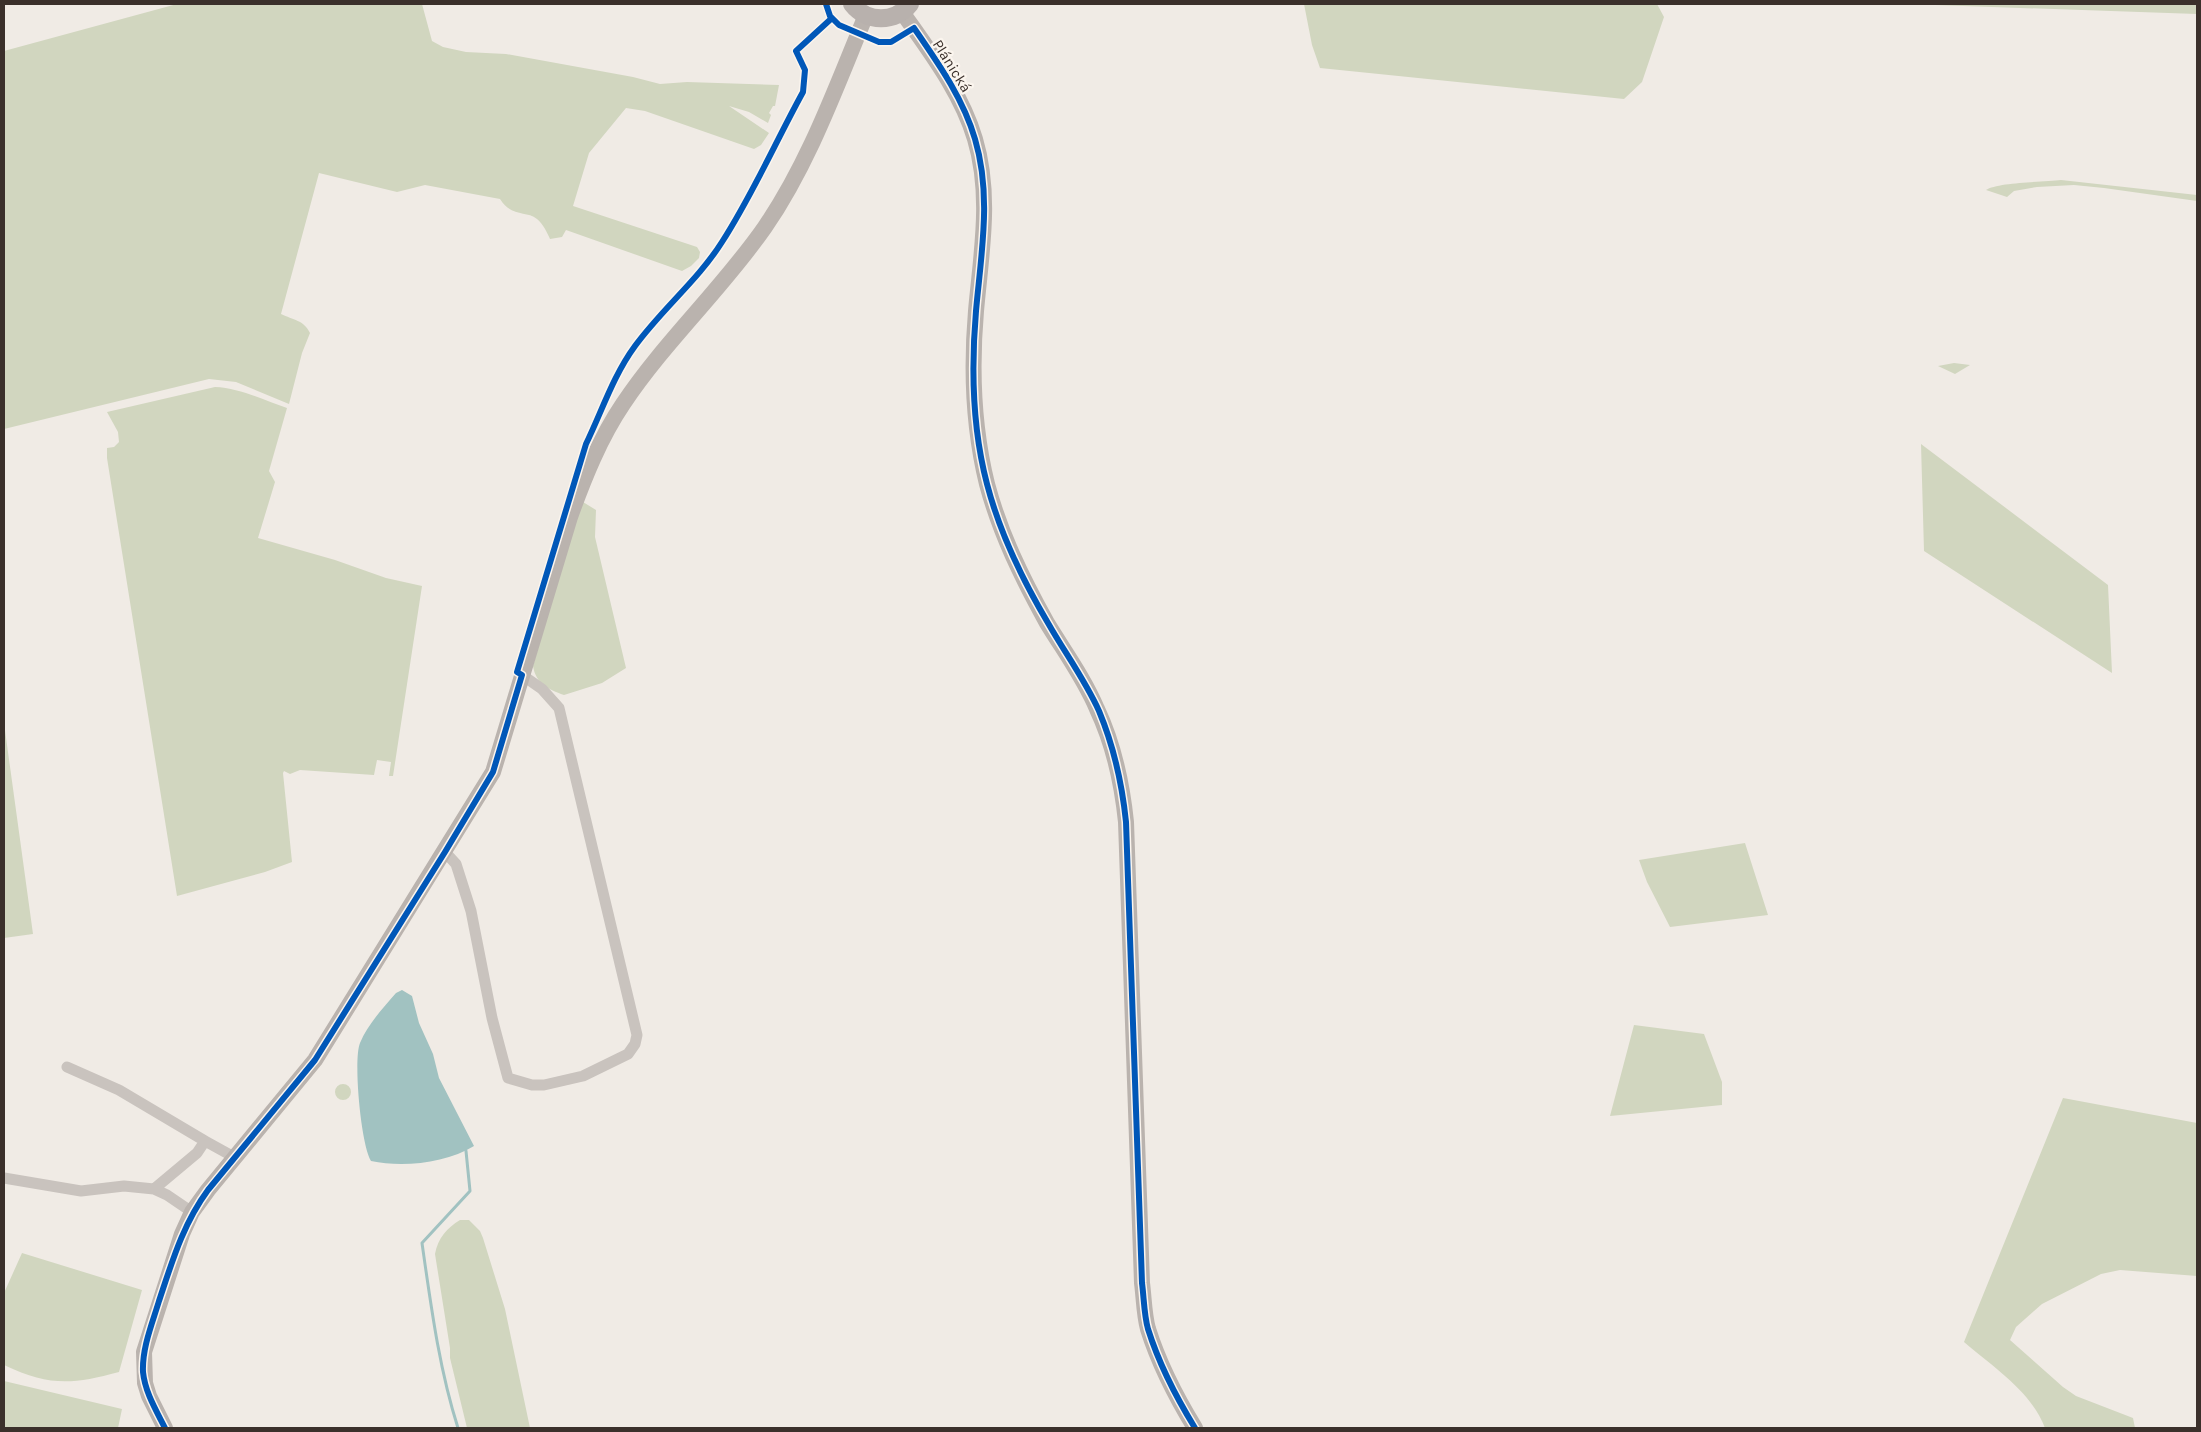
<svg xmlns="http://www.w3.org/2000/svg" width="2201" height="1432" viewBox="0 0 2201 1432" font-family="Karla,sans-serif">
	<rect width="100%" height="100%" fill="#f0ebe5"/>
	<path fill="#d1d6bf" d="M177,4H422L432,41L443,47L466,52L506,54L633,77L660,84L687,82L779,85L775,106H773L769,113L771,115L768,123L749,112L729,106L769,133L761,145L754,149L645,111L626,108L589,153L573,206L697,247L700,252L699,258L691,266L682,271L566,230L562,237L550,239C547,232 543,224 537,219C526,210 512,218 500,199L425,185L397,192L319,173L281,314C293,320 304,320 310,333L302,353L289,404L236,382L209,379L4,429V51Z
		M1304,4H1657L1664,17L1642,82L1624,99L1320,68L1312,45Z
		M1907,4H2197V14Z
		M2061,180L2197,195V201L2104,188L2074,185L2037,187L2014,191L2007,197L1986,190C1997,182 2045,182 2061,180Z
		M1954,363L1970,365L1955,374L1938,366Z
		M215,387C240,388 263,400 287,408L269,471L275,482L258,538L335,560L386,578L422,586L393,776H389L391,762L377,760L374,775L300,770L290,774L284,771L283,773L292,862L265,872L177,896L107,458V448L114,447L119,442L118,432L107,412Z
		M1921,444L2108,585L2112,673L1924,551Z
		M583,502L596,510L595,537L626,668L602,683L564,695C548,689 536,684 533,666L571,533Z
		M4,723L33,934L4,938Z
		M1745,843L1768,915L1670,927L1647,882L1639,860Z
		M1634,1025L1704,1034L1722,1082V1105L1610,1116Z
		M335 1092a8 8 0 1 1 16 0a8 8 0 1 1-16 0Z
		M2063,1098L2197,1123V1276L2120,1270L2101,1274L2042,1304L2016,1327L2010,1340L2063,1387L2076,1396L2133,1418L2135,1428H2045C2031,1391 1993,1367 1964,1342Z
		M460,1220H469L480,1231L483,1238L505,1309L530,1428H467L450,1358V1348L435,1254C438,1238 447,1228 460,1220Z
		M22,1253L142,1290L119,1372C71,1385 49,1386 4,1365V1293Z
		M4,1381L122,1409L118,1428H4Z"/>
	<path fill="#a1c2c1" d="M402,990L412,996L419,1023L433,1054L439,1078L474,1146C446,1163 403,1168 371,1161C361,1145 353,1060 360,1043C368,1024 383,1008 396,993Z"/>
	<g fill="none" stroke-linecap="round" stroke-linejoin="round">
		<path stroke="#a1c2c1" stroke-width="3" d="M458,1428C439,1368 431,1306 422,1243L470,1191L466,1151"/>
		<path stroke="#c9c3be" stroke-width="11" d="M445,852L456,864L471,911L492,1018L508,1078L532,1085H544L583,1076L628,1054L635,1044L637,1035L559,708L542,689L522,675
			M67,1067L119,1090L205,1141
			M4,1178L81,1191L124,1186L154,1189L197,1153L205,1141L234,1157
			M154,1189L167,1195L192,1212"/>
		<path stroke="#bab3ae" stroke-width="16" d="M902,12C930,52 961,92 975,139C992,196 981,254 976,311C971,369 973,427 987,484C1000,533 1022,578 1047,623C1064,651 1084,678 1097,709C1114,745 1122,783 1126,822L1142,1283C1144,1298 1144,1315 1148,1329C1159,1364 1176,1397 1195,1428
			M165,1428L149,1396L145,1383L144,1352L182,1234L192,1212L208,1190L315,1060L493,772L570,517C584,478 600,438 623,404C665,341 722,289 765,227C809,163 836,87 866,15"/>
		<path stroke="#b8b1ad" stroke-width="18" d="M852,4C867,23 895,23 910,4"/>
		<defs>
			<path id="cycleway" d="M826,4L830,16L839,25L879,42H891L914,28C938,63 963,98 975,139C992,196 981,254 976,311C971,369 972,427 987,484C1000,534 1022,579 1048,623C1065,653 1085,680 1099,711C1114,747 1122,783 1126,822L1142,1283C1144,1298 1144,1315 1148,1329C1159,1364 1176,1397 1195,1428
				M165,1428C156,1410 145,1392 143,1372C142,1348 152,1324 159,1301C172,1262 183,1224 208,1190L315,1060L445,852L493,772L522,675L517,672L586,444C602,411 613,376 635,346C662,309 698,280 722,242C753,194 776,141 803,92L805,70L796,51L832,18"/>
		</defs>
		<use href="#cycleway" stroke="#fbf5ee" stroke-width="9"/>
		<use href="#cycleway" stroke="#0057b8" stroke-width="6"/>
	</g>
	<g text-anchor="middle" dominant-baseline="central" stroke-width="4.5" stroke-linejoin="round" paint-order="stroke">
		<g font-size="15" fill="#3b302b" stroke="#fbf5ee">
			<text transform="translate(952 66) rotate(58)">Plánická</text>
		</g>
	</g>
	<rect width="2201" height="1432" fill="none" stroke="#3b302b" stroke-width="10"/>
</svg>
